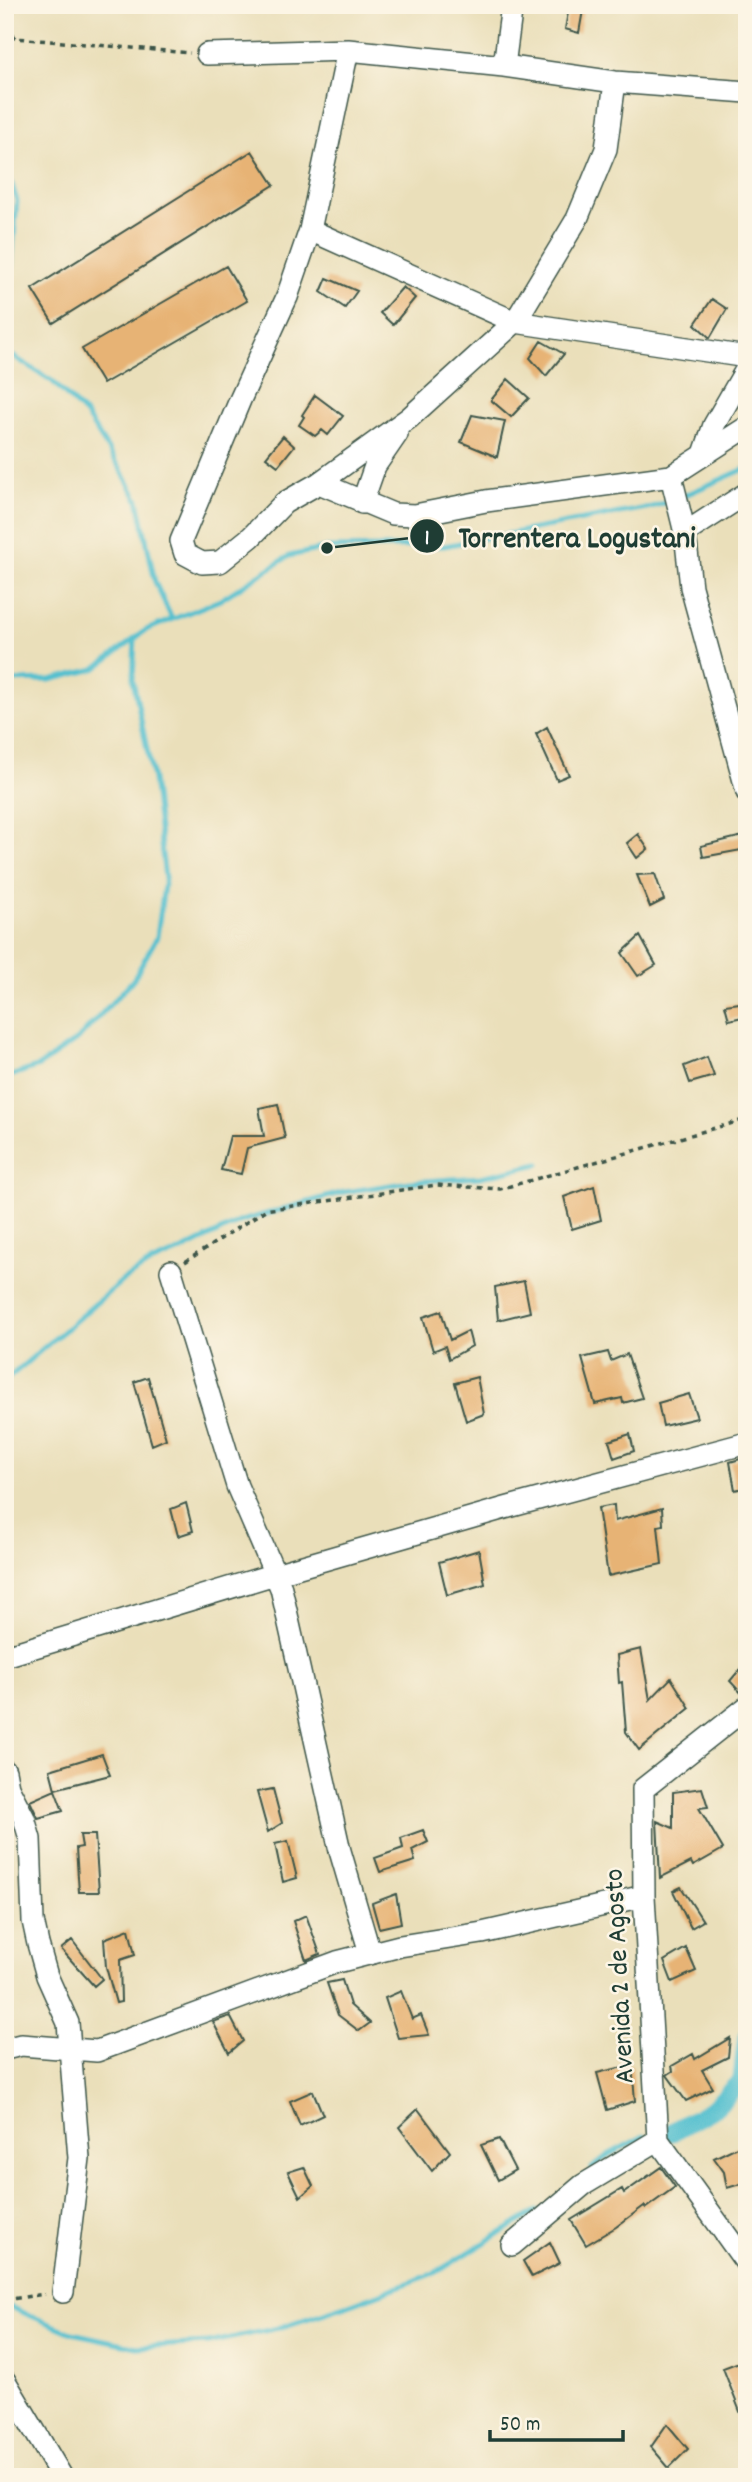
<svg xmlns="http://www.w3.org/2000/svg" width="752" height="2482" viewBox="0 0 752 2482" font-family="Dekko,sans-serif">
	<rect width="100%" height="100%" fill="#fcf5e5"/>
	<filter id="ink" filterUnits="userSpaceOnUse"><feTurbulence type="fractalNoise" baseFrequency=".0143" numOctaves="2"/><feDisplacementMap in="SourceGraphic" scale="14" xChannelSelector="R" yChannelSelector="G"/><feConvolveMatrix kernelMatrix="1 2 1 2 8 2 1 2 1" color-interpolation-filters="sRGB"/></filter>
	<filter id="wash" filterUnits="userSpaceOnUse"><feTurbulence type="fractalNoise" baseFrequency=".00686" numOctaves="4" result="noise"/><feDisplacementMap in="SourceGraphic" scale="28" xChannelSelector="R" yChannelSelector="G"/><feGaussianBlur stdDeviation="1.57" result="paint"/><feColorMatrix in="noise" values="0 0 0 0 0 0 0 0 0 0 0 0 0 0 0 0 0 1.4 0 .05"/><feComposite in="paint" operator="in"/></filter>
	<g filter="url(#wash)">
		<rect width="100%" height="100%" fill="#eadfba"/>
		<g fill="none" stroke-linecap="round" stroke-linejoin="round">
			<path stroke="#55c0cf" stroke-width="5" d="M5,162L17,201L11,274L5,291
				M5,351L52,381L86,415L120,468L138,500L155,582L172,619
				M683,496L747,468
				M5,681L50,680L95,669L146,630L220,600L289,556L327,548L444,546L652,507L670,501
				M5,1078L39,1066L78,1039L133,980L157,937L165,878L153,779L133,680L135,638
				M5,1381L123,1280L151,1263L185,1249L241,1221L344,1192L410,1182L480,1177L539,1164
				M592,2168L608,2155L644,2136
				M5,2305L72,2333L137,2347L208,2343L278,2328L346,2306L435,2273L537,2211"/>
			<path stroke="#55c0cf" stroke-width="19" d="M672,2132L714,2108L742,2080L747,2037"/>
		</g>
		<g id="blocks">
			<path fill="#e7b375" d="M569,7L583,10L579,33L565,29Z
				M252,151L274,185L53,323L32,289Z
				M226,266L247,301L103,384L82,349Z
				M327,278L357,291L345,308L321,292Z
				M403,287L415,298L393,325L380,313Z
				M712,299L727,309L710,338L695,324Z
				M541,341L564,354L546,376L530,358Z
				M508,379L529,398L511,417L491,400Z
				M315,395L343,416L328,435L322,430L315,436L299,425L304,417L302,415Z
				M472,415L505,421L497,457L461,442Z
				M283,436L294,446L278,466L266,457Z
				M547,727L569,775L557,780L536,734Z
				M638,834L648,849L637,858L627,843Z
				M747,835V849L703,857L701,846Z
				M655,874L664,900L650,907L637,875Z
				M640,936L656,965L638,976L622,953Z
				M747,1002V1016L729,1020L725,1005Z
				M707,1057L714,1076L690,1083L684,1066Z
				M278,1104L285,1138L247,1148L241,1174L221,1170L230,1136H264L259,1108Z
				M594,1186L601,1220L572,1229L564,1197Z
				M524,1281L530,1312L498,1320L495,1287Z
				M441,1311L450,1340L468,1331L472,1346L449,1359L445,1346L433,1351L423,1317Z
				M608,1352L611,1361L627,1354L642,1398L623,1403L622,1398L595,1404L582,1358Z
				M148,1377L166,1439L152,1445L134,1382Z
				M477,1377L484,1414L466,1421L455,1383Z
				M689,1394L697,1418L663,1426L658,1403Z
				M630,1434L634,1451L614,1458L609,1441Z
				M747,1457V1487L735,1490L730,1462Z
				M186,1503L193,1531L178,1536L171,1509Z
				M614,1505L615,1521L662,1508L663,1525L658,1526L662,1564L608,1576L598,1508Z
				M479,1550L485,1584L447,1595L439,1562Z
				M641,1649L650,1700L671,1678L690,1708L639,1750L626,1732L622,1682L619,1683L617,1655Z
				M747,1661V1694L743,1695L730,1681Z
				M102,1754L110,1775L55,1789L50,1770Z
				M702,1788L708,1807L699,1808L723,1849L693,1866L691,1862L660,1878L657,1821L673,1828V1792Z
				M273,1789L282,1823L268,1832L257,1792Z
				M55,1790L63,1811L38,1818L30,1801Z
				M423,1830L428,1842L412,1850L415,1861L380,1872L375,1858L403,1848L401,1838Z
				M80,1835H95L99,1892H79L76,1848L82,1847Z
				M288,1841L297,1878L283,1882L275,1844Z
				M681,1887L703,1921L691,1928L673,1891Z
				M396,1894L401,1923L379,1928L372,1903Z
				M306,1915L320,1954L306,1960L293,1921Z
				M129,1929L135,1955L120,1960L121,2002L116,2003L106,1967L104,1939Z
				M72,1940L102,1979L94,1986L61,1949Z
				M686,1948L696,1971L672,1982L664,1961Z
				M342,1980L350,2005L370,2023L359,2031L338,2015L327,1983Z
				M401,1991L412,2019L421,2015L429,2035L398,2038L385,1998Z
				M230,2016L243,2041L229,2053L213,2022Z
				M730,2038L728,2057L702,2070L713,2088L686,2101L667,2075L673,2071L672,2066L693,2054L695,2059Z
				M632,2065L635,2101L607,2110L597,2073Z
				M313,2091L323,2115L300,2126L290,2101Z
				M418,2109L450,2152L432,2171L399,2127Z
				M499,2139L515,2170L498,2180L481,2145Z
				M747,2142V2182L727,2188L724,2172L714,2158Z
				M304,2167L313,2186L300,2197L288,2172Z
				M661,2167L675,2187L646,2208L644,2206L616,2227L586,2245L571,2220L622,2189L624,2193Z
				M550,2242L560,2263L532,2277L523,2261Z
				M739,2362L747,2381L746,2427L723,2368Z
				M667,2424L688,2449L669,2468L651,2447Z"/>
		</g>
	</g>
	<g filter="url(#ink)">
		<use href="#blocks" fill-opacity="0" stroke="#3d5548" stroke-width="2"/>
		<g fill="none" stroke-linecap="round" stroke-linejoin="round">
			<defs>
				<path id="minor" d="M348,50L310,230L287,297L240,400L181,541L185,554L202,563L220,562L251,537L284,503L319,483L409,418L515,322L577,219L606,149L615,82
					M207,54L348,50L504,66L615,82L747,92
					M504,66L512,5
					M310,230L515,322L747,357
					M704,454L714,425L747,368
					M671,476L685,533L691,587L747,792
					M319,483L393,514L415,515L486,501L671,476L747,427
					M362,503L375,466L397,434
					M685,533L747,493
					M171,1271L237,1486L281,1588L340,1851L370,1953
					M5,1656L275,1574L505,1508L747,1443
					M747,1707L643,1789L644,1896L658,2140L747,2264
					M5,1771L8,1787L24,1818L30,1839L33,1921L38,1944L47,1976L68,2023L79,2158L63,2292
					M5,2049L21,2045L97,2051L337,1962L400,1946L482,1933L644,1896
					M512,2245L583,2185L658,2140
					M5,2381L62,2477"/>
			</defs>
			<use href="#minor" stroke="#3d5548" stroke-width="24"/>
			<path stroke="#3d5548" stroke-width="3.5" stroke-dasharray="5 5" stroke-linecap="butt" d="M5,27L15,38L190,53
				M185,1262L265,1210L436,1185L500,1189L747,1119
				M5,2300L45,2294"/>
			<use href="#minor" stroke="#fff" stroke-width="21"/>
		</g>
	</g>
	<g text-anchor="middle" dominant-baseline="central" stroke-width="5" stroke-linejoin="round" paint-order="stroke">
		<g font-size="28" fill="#1f3d34" stroke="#fcf5e5">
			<text transform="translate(622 1976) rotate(-93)">Avenida 2 de Agosto</text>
		</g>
	</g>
	<path fill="none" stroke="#1f3d34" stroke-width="2.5" d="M327 548L427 536"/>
	<g fill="#1f3d34" stroke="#fcf5e5" stroke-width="2.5">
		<circle cx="327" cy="548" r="7"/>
		<circle cx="427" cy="536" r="18"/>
	</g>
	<g font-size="21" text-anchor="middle" font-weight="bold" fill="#fff">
		<text x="427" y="544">1</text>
	</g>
	<g font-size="30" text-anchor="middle" font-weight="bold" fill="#1f3d34" stroke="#fcf5e5" stroke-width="5" stroke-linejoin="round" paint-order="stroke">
		<text x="577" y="547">Torrentera Logustani</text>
	</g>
	<rect width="752" height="2482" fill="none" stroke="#fcf5e5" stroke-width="28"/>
	<path d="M490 2430v10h133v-10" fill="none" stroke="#1f3d34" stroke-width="3.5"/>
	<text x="500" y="2430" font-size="21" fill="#1f3d34" stroke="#fcf5e5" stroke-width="5" paint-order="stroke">50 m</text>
</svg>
